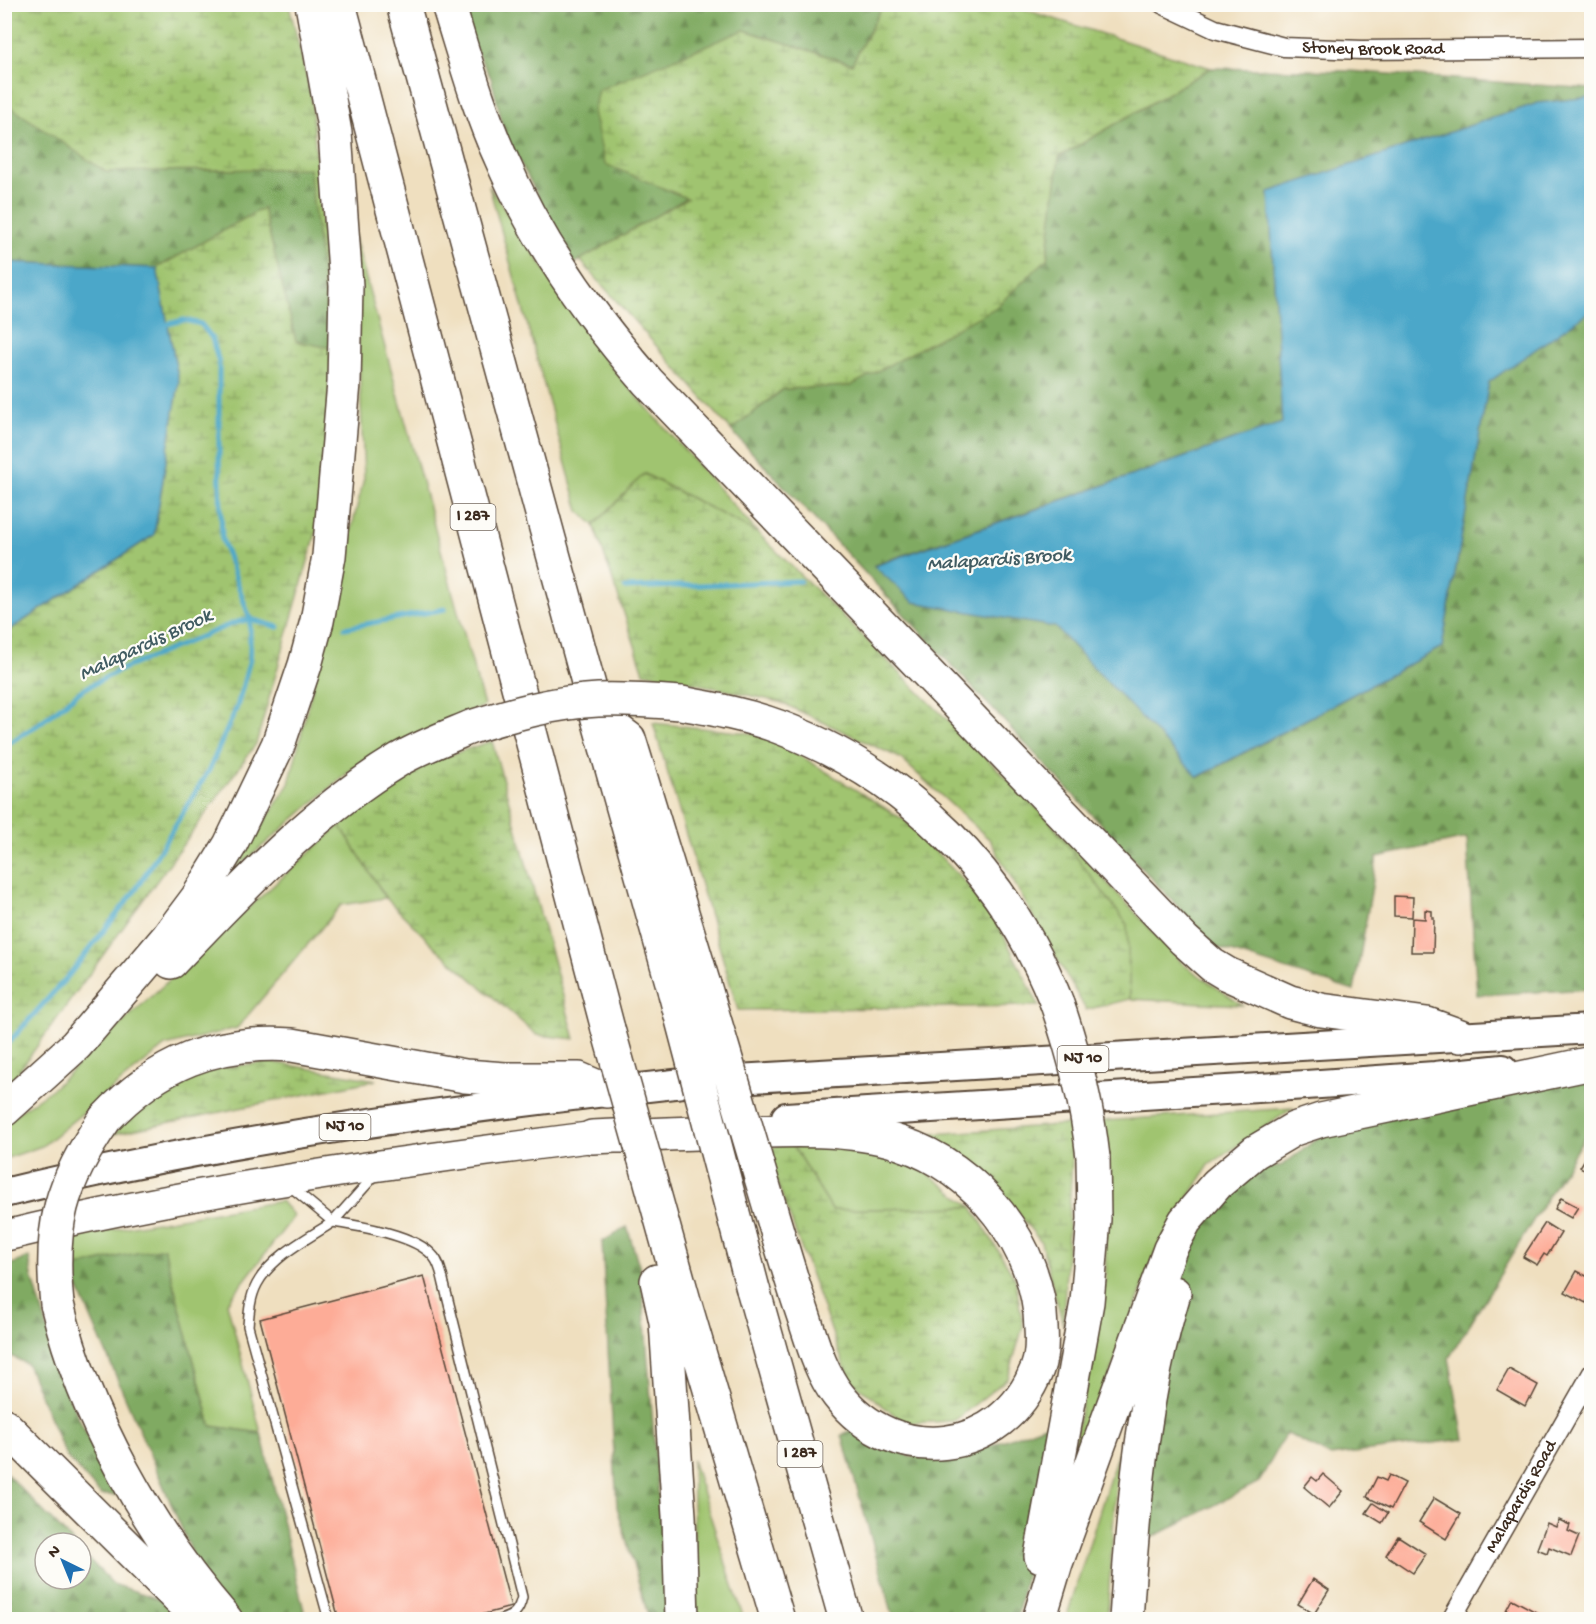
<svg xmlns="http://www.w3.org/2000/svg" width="1596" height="1624" viewBox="0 0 1596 1624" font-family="'Gochi Hand',sans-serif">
	<defs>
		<pattern id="forest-firs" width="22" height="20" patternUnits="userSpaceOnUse" patternTransform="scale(1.5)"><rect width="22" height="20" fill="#80aa62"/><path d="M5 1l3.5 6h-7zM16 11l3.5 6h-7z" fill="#6a8b50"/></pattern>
		<pattern id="wetland-marsh" width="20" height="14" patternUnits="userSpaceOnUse" patternTransform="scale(1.5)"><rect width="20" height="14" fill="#a0c46f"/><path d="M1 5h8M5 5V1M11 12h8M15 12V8" fill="none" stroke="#849f5b"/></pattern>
	</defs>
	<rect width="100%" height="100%" fill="#fdfcf7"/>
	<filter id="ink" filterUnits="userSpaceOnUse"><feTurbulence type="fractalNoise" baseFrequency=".0167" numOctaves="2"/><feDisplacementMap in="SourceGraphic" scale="12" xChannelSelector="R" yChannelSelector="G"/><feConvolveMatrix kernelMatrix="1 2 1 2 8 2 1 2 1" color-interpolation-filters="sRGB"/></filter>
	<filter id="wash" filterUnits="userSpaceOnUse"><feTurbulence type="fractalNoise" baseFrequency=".008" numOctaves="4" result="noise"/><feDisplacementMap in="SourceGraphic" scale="24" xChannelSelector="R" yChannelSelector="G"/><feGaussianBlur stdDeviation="1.35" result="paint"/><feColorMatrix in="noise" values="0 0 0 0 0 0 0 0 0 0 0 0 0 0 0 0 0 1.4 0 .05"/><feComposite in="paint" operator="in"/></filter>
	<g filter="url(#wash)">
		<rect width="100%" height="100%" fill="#efdfbf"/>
		<path fill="#a0c46f" stroke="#6e7746" stroke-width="1.5" d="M489,186L605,360L758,533L645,474L594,525L579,511Z
			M354,235L484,706L358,764L232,872L289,784L364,478Z
			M1047,818L1184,965L1242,1005L1130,999L1126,924Z
			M340,825L386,898L341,905L237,1028L165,1046L42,1146L5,1159L4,1122L52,1089L123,1022Z
			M1293,1108L1209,1165L1158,1246L1065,1495L1106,1275L1102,1121Z
			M841,1142L907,1158L972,1207L832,1210L791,1143Z
			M281,1201L294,1216L227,1303L261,1433L211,1426L164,1248L117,1257L70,1269L74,1236Z
			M1118,1452L1107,1619H1066Z
			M692,1460L744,1619H696Z"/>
		<path fill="url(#forest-firs)" stroke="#5e6a40" stroke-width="1.5" d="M458,5H883L852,64L744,30L687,198L574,264L505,134L491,78L467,34Z
			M1211,68L1349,71L1591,89V97L1538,103L1269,192L1282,423L874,565L914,602L1055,627L1199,777L1442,647L1489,382L1591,310V989L1477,995L1467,838L1377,857L1354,991L1216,947L731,430L784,389L850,386L1047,259L1059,157Z
			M5,103L107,172L309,168L332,349L296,342L263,209L157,268L5,262Z
			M1591,1077V1126L1449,1358L1464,1439L1330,1456L1286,1433L1259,1482L1142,1543L1155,1399L1190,1247L1211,1206L1241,1174L1283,1165L1337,1123Z
			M627,1227L641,1272L668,1619H649L617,1507L602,1242Z
			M164,1248L211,1426L261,1433L306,1619H5L4,1471L74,1543H45V1579H81V1551L113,1584L165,1601L197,1564L70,1269L117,1257Z
			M29,1257L32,1276L66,1391L116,1495H101L66,1456L27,1364L5,1353V1267Z
			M1056,1421L1017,1619H894L842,1435L853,1428L910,1457L989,1446Z"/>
		<path fill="url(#wetland-marsh)" stroke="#6e7746" stroke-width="1.5" d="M5,5H289L311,95L332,349L322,512L256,744L14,1078L5,1085V633L154,535L179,382L157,268L263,208L296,341L331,348L309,168L106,172L5,103Z
			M883,5H1010L1211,68L1059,157L1047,259L995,308L850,386L783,389L731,430L580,260L687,198L605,164L593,112L598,90L744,30L852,64Z
			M644,474L758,533L1047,818L1127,924L1130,999L1086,1010L990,840L900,758L780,702L644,672L594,525Z
			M653,723L767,735L906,821L990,908L1039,1006L738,1010Z
			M492,741L575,1039L537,1035L437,949L386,898L340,825L432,761Z
			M272,1062L376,1080L113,1134L157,1087L205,1069Z
			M1074,1124L1063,1325L1041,1242L989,1177L931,1134Z
			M791,1143L832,1210L972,1207L1015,1278L1023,1326L1008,1378L954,1421L905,1423L849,1379L765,1149Z"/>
		<path fill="#4ba7c9" stroke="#436874" stroke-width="1.5" d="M1591,97V310L1489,382L1442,647L1198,777L1055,627L914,602L874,566L1282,423L1269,192L1538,103Z
			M5,262L157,268L179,382L154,535L5,633Z"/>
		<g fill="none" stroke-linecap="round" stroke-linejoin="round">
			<path stroke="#4ba7c9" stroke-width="5" d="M625,588L800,581
				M345,628L445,609
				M4,746L36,726L82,690L118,671L234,623L250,619L278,627
				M4,1048L69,975L135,891L209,770L237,707L250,659V619L222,539L219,456V363L212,338L201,324L184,320L168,324"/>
		</g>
		<g id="blocks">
			<path fill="#fdac97" d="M1394,896L1413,897L1412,917L1394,916Z
				M1425,910L1432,911V918H1434L1433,952H1411L1412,918L1425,919Z
				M1588,1154L1592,1156V1174L1580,1167Z
				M1561,1198L1578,1207L1571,1218L1555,1209Z
				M1545,1223L1561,1233L1547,1256L1544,1254L1537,1265L1523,1257Z
				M1577,1271L1592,1279V1301L1588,1299L1586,1303L1565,1292Z
				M424,1276L511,1607L462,1620H339L260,1319Z
				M1509,1369L1538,1385L1531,1399L1529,1398L1525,1406L1497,1390Z
				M1323,1474L1343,1491L1329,1508L1304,1487L1312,1477L1317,1481Z
				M1389,1475L1405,1483L1391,1509L1367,1497L1377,1477L1386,1481Z
				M1434,1498L1461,1514L1446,1539L1419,1522Z
				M1373,1503L1388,1513L1382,1523L1366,1513Z
				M1559,1520L1570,1525L1568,1531L1579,1536L1571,1556L1549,1547L1547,1553L1537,1549L1547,1523L1556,1527Z
				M1398,1536L1426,1554L1413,1573L1386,1555Z
				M1313,1579L1329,1590L1314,1614L1298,1604Z
				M1512,1599L1545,1617L1543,1620H1505L1502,1618Z"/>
		</g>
	</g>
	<g filter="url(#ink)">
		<use href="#blocks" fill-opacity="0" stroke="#564536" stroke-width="1.5"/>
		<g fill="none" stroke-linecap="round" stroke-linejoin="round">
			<defs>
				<path id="service" d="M290,1186L333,1222L376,1174
					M329,1620L248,1326C249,1312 250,1297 257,1284C272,1256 307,1239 333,1222C360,1226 417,1235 434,1257C440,1264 442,1275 444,1284L522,1597C519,1611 514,1616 500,1620"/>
				<g id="minor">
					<path id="s1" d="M1162,4L1215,29L1284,47L1362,50L1592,48"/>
					<path id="s2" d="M1451,1620L1592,1373"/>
				</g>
				<path id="primary" d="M786,1117L1306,1085L1435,1076L1503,1069
					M4,1193C233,1137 467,1107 701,1081L1592,1029"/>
				<path id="trunk" d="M4,1236C198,1189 395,1162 592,1137"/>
				<path id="motorway" d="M339,4L608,1029
					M403,4L597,715L675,993
					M448,4C464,55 478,108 500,156C536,240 588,314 648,382L1184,940L1212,965L1227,974L1290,1002L1321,1010L1427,1024L1460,1036
					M681,703C714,709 747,715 779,727C909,776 1005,873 1056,1001
					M597,715L629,739L704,985
					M171,962C242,888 312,812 400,759C423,746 447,737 471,727
					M4,1110L76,1045L168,937L198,897L230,845L278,745L305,665L317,621L329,556L344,383L346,286L335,133L312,4
					M105,1119C158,1063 215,1040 292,1045L465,1076L505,1079H579L607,1091
					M592,1137C639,1135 686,1133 733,1132C785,1130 850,1127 900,1143C978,1168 1039,1246 1041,1328C1042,1342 1042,1356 1037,1369C1003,1457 894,1468 838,1395C820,1372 812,1341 803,1314C791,1279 781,1244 770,1208
					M644,1157L684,1301L778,1620
					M657,1281L666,1322L679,1516L682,1620
					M753,1289L846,1620
					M57,1304C84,1416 150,1533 226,1620
					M4,1425L200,1620
					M1041,1556L1087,1302L1094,1219L1093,1157
					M1039,1620L1056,1563L1170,1249L1185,1221L1217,1184L1255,1152L1294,1129L1321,1120L1592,1063
					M1126,1620C1133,1510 1142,1398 1174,1293"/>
			</defs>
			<use href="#service" stroke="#564536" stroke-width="12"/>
			<use href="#minor" stroke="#564536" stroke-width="21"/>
			<use href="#primary" stroke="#564536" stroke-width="32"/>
			<use href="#trunk" stroke="#564536" stroke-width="33"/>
			<use href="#motorway" stroke="#564536" stroke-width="36"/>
			<use href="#service" stroke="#fff" stroke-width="9"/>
			<use href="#minor" stroke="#fff" stroke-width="18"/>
			<use href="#primary" stroke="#fff" stroke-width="28"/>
			<use href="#trunk" stroke="#fff" stroke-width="30"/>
			<use href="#motorway" stroke="#fff" stroke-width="33"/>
			<defs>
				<path id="motorway-bridge" d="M471,727C512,714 555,702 598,700C625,699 653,701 681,703
					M704,985L770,1208
					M675,993L753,1289
					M1056,1001C1074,1052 1087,1104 1093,1157
					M608,1029L644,1157
					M57,1304C49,1226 60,1184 105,1119"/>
			</defs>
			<use href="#motorway-bridge" stroke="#564536" stroke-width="36" stroke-linecap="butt"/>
			<use href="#motorway-bridge" stroke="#fff" stroke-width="33"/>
		</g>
	</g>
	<g text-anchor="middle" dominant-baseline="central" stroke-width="4.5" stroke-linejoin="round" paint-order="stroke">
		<g fill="#fdfcf7" stroke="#75695f" stroke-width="1.5">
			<rect x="450.5" y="504" width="45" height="26" rx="4.5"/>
			<rect x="1057.5" y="1046" width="51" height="26" rx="4.5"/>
			<rect x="319.5" y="1114" width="51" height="26" rx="4.5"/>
			<rect x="777.5" y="1441" width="45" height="26" rx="4.5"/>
		</g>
		<g font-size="16" font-weight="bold" fill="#3b2a1e">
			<text x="473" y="517">I 287</text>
			<text x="1083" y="1059">NJ 10</text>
			<text x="345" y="1127">NJ 10</text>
			<text x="800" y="1454">I 287</text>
		</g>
		<g font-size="18" fill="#3b2a1e" stroke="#fdfcf7">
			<text stroke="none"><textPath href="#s1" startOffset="219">Stoney Brook Road</textPath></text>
			<text stroke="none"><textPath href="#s2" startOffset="142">Malapardis Road</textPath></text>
		</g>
		<g font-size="20" font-style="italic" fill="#415c62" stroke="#fdfcf7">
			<text transform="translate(999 561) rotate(-4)">Malapardis Brook</text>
			<text transform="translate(146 646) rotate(-25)">Malapardis Brook</text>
		</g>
	</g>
	<rect width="1596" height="1624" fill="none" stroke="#fdfcf7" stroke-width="24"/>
	<g transform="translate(63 1561) rotate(317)"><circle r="28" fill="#fdfcf7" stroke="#afa8a0" stroke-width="1.5"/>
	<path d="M0-4.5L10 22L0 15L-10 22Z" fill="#1f6fb2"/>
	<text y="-9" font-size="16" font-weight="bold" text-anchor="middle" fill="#3b2a1e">N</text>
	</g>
</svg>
